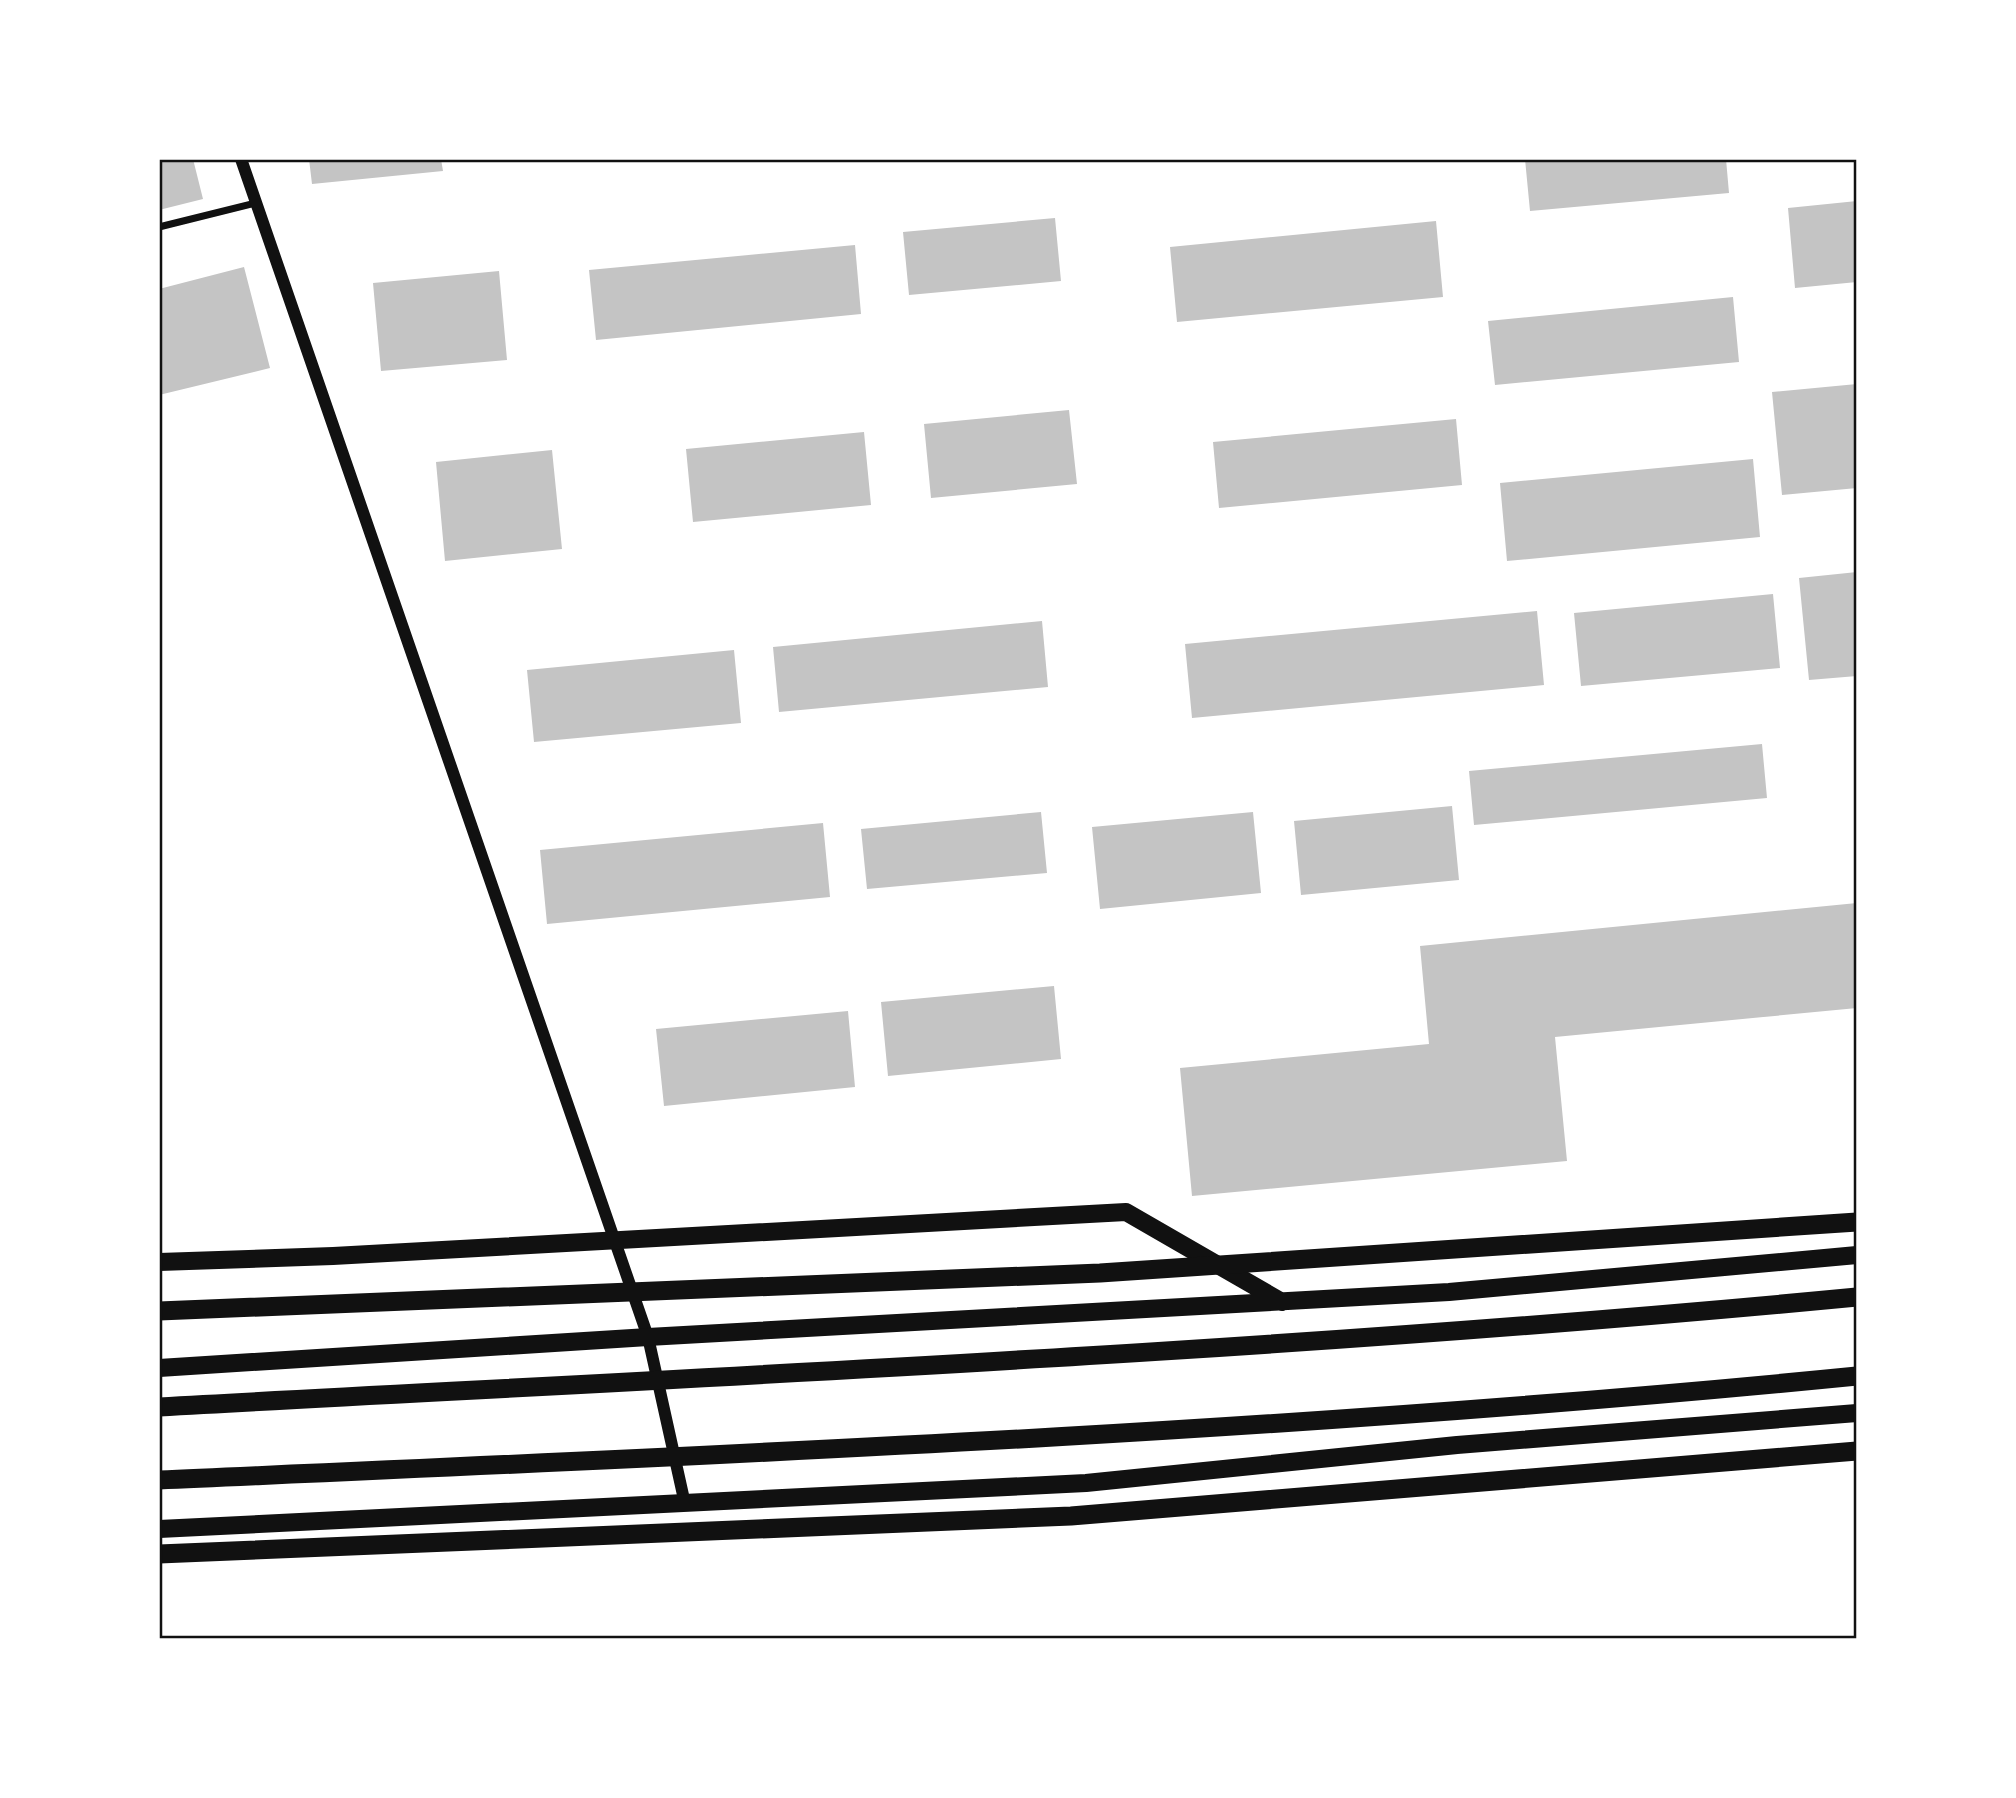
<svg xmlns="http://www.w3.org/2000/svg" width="2016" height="1798" viewBox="0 0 2016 1798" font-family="'Titillium Web',sans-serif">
	<rect width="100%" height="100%" fill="#fff"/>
	<path fill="#c4c4c4" d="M159,159H193L203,199L159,210Z
		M309,159H441L443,171L312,184Z
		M1525,159H1726L1729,193L1530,211Z
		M1857,201V282L1795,288L1788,208Z
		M1055,218L1061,281L909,295L903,232Z
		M1436,221L1443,297L1177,322L1170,247Z
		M855,245L861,314L596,340L589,270Z
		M244,267L270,368L159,395V289Z
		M499,271L507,360L381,371L373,283Z
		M1733,297L1739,362L1495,385L1488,321Z
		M1857,384V488L1782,495L1772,392Z
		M1069,410L1077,484L931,498L924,424Z
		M1456,419L1462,485L1219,508L1213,442Z
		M864,432L871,505L693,522L686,449Z
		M552,450L562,549L445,561L436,462Z
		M1753,459L1760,537L1507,561L1500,483Z
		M1857,572V676L1809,680L1799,578Z
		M1773,594L1780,668L1581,686L1574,613Z
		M1537,611L1544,685L1192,718L1185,644Z
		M1042,621L1048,687L779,712L773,647Z
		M734,650L741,723L534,742L527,670Z
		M1762,744L1767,798L1474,825L1469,771Z
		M1452,806L1459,880L1301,895L1294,821Z
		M1041,812L1047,873L867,889L861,829Z
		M1253,812L1261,893L1100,909L1092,827Z
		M823,823L830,897L547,924L540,850Z
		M1857,903V1008L1555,1037L1567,1161L1192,1196L1180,1068L1429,1044L1420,946Z
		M1054,986L1061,1059L888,1076L881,1002Z
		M848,1011L855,1087L664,1106L656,1029Z"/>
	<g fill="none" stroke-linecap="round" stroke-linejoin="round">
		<path stroke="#111" stroke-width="7" d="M159,227L256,203"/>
		<path stroke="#111" stroke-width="12" d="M241,159L648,1337L685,1504"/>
		<path stroke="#111" stroke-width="18" d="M159,1262L333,1256L1126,1212L1282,1302
			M159,1368L648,1337L1449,1292L1857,1255
			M159,1529L1086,1483L1457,1445L1857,1413"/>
		<path stroke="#111" stroke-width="19" d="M159,1311L1100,1273L1857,1222
			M159,1407C725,1376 1292,1351 1857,1297
			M159,1480C725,1455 1292,1432 1857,1376
			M159,1554L1071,1516L1857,1451"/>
	</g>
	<rect width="2016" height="1798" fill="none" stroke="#ffffff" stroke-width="322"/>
	<rect x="161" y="161" width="1694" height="1476" fill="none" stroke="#111" stroke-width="2.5"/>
</svg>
